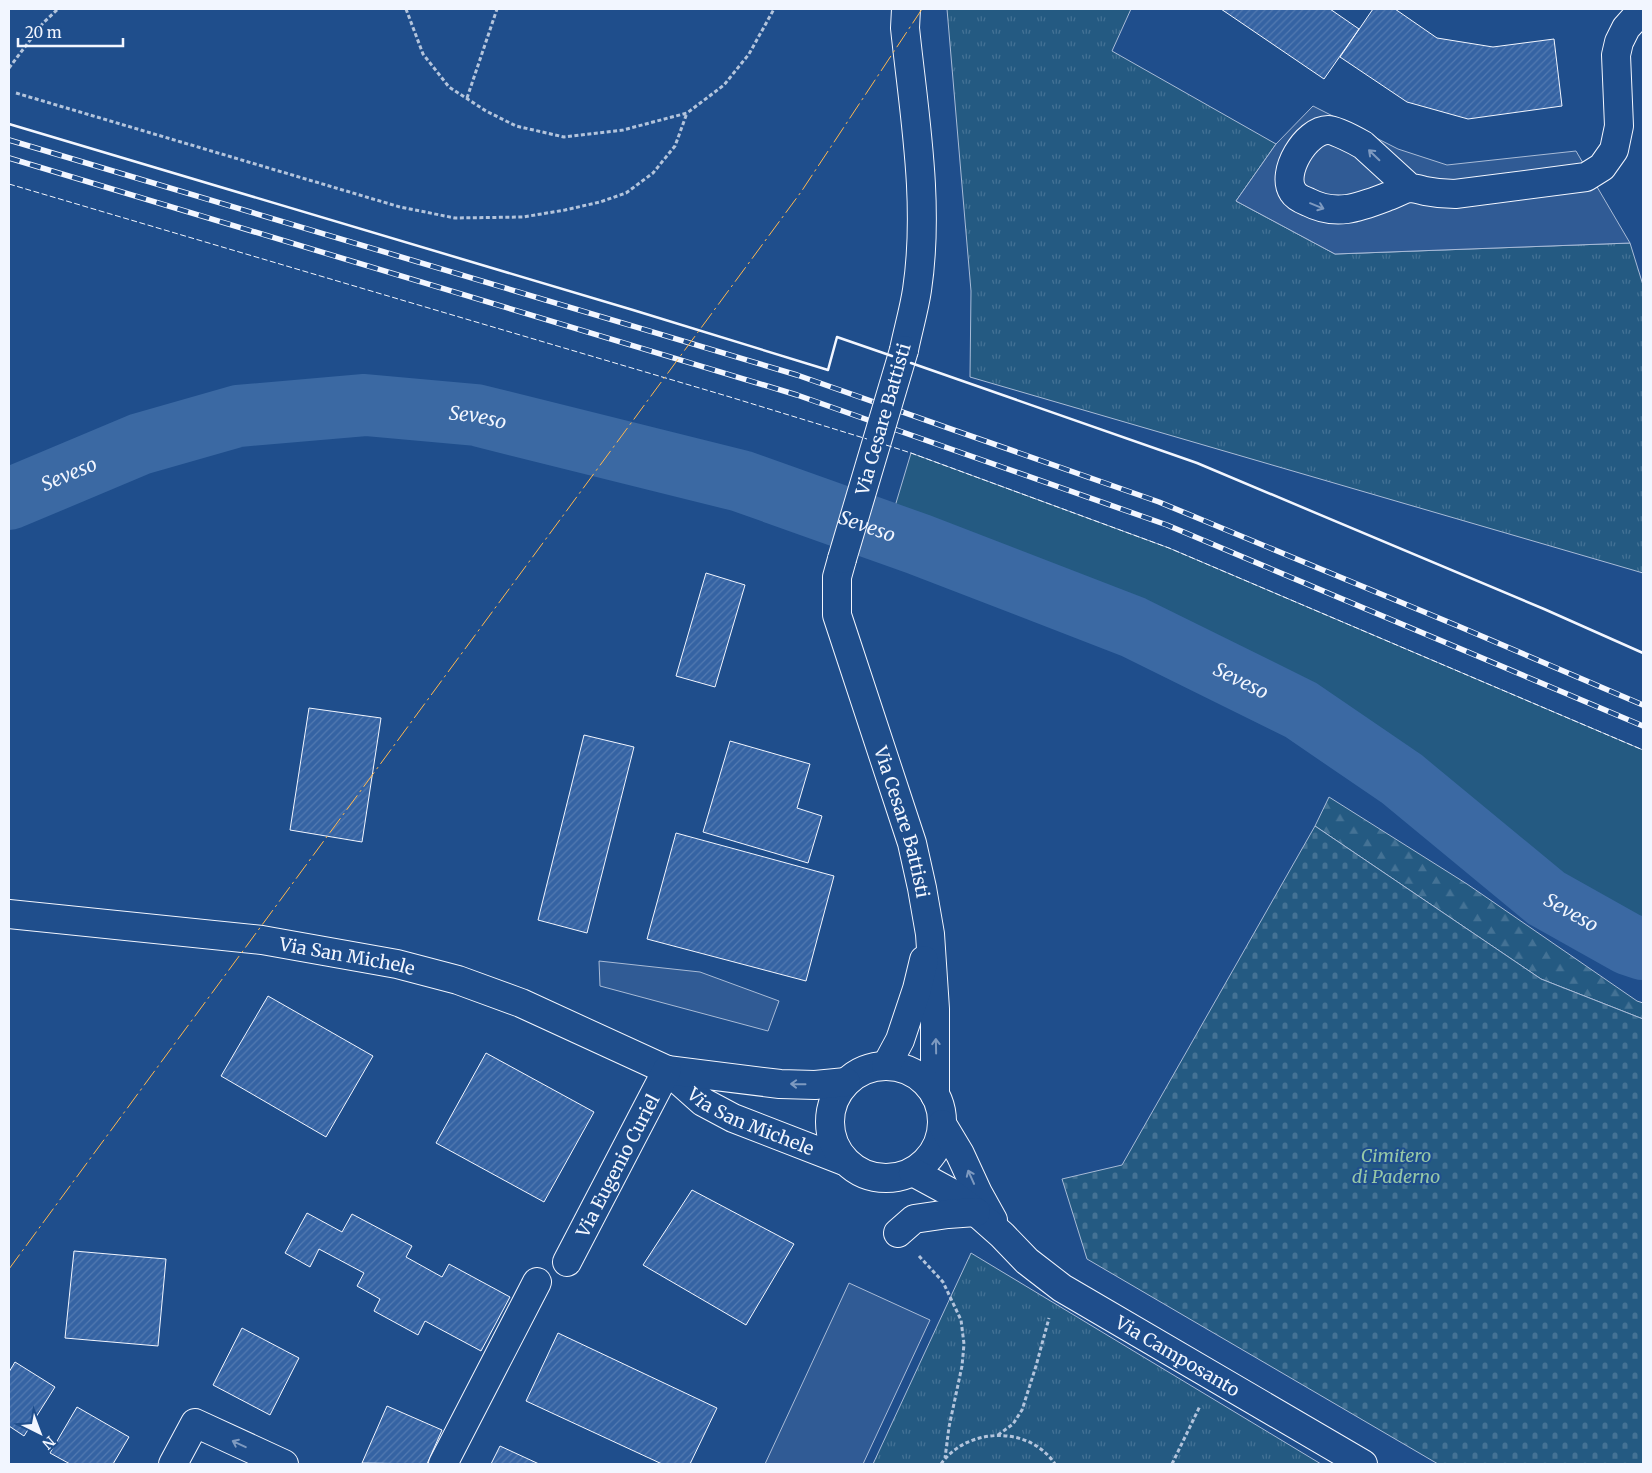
<svg xmlns="http://www.w3.org/2000/svg" width="1652" height="1473" viewBox="0 0 1652 1473" font-family="Merriweather,serif">
	<defs>
		<pattern id="forest-firs" width="22" height="20" patternUnits="userSpaceOnUse" patternTransform="scale(1.25)"><rect width="22" height="20" fill="#245a82"/><path d="M5 1l3.5 6h-7zM16 11l3.5 6h-7z" fill="#447295"/></pattern>
		<pattern id="cemetery-stones" width="16" height="16" patternUnits="userSpaceOnUse" patternTransform="scale(1.25)"><rect width="16" height="16" fill="#245a82"/><path d="M2 7V4a2 2 0 0 1 4 0v3zM10 15v-3a2 2 0 0 1 4 0v3z" fill="#447295"/></pattern>
		<pattern id="park-tufts" width="24" height="20" patternUnits="userSpaceOnUse" patternTransform="scale(1.25)"><rect width="24" height="20" fill="#245a82"/><path d="M3 7l-1-3M5 7V3M7 7l1-3M15 17l-1-3M17 17v-4M19 17l1-3" fill="none" stroke="#447295"/></pattern>
		<pattern id="building-hatch" width="6" height="6" patternUnits="userSpaceOnUse" patternTransform="scale(1.25)"><rect width="6" height="6" fill="#3563a3"/><path d="M-1 1l2-2M0 6l6-6M5 7l2-2" fill="none" stroke="#537ab1"/></pattern>
	</defs>
	<rect width="100%" height="100%" fill="#1f4e8c"/>
	<path fill="#245a82" stroke="#a8bbd7" d="M911,453L1169,548L1643,750V922L1556,884L1431,783L1311,698L1092,596L893,513Z"/>
	<path fill="url(#forest-firs)" stroke="#a8bbd7" d="M1329,797L1467,884L1637,1001L1643,1003V1019L1541,979L1315,826Z"/>
	<path fill="url(#cemetery-stones)" stroke="#a8bbd7" d="M1315,826L1541,979L1643,1019V1464H1438L1087,1259L1062,1179L1122,1165Z"/>
	<path fill="url(#park-tufts)" stroke="#a8bbd7" d="M947,9H1131L1112,51L1276,144L1236,201L1335,254L1630,243L1643,285V573L970,377L971,291Z
		M971,1253L1321,1464H873Z"/>
	<path fill="#305b95" stroke="#a8bbd7" d="M1313,106L1398,149L1447,165L1576,151L1630,243L1335,254L1236,201L1276,144Z
		M599,961L700,972L779,1001L768,1031L600,986Z
		M849,1283L930,1320L863,1464H765Z"/>
	<g fill="none" stroke-linecap="round" stroke-linejoin="round">
		<path stroke="#3b69a3" stroke-width="62" id="s1" d="M9,499L140,444L238,416L365,405L476,415L741,481L918,544L1133,627L1301,710L1402,779L1546,898L1628,944L1643,949"/>
	</g>
	<path fill="url(#building-hatch)" stroke="#f2f6ff" d="M1221,9H1330L1359,29L1324,79Z
		M1373,9H1395L1437,38L1493,47L1554,39L1562,106L1468,119L1407,102L1340,57Z
		M706,573L745,585L715,687L676,676Z
		M309,708L381,718L362,842L290,830Z
		M584,735L634,747L587,933L538,920Z
		M730,741L810,764L797,808L822,816L808,863L703,832Z
		M676,833L834,876L806,981L647,939Z
		M268,996L373,1056L326,1137L221,1076Z
		M486,1053L594,1112L544,1202L436,1143Z
		M692,1190L794,1244L746,1325L643,1265Z
		M307,1213L342,1232L352,1214L412,1246L406,1257L442,1277L449,1264L510,1297L481,1351L425,1321L418,1335L374,1311L380,1299L357,1286L364,1273L319,1249L310,1267L285,1253Z
		M74,1251L166,1259L158,1346L65,1338Z
		M242,1328L299,1358L270,1415L213,1385Z
		M558,1333L717,1408L690,1464H662L526,1401Z
		M15,1362L55,1387L24,1436L9,1426V1372Z
		M387,1406L442,1430L427,1464L362,1463Z
		M77,1407L129,1437L113,1464H70L50,1453Z
		M500,1446L539,1464H491Z"/>
	<g fill="none" stroke-linecap="round" stroke-linejoin="round">
		<defs>
			<g id="minor">
				<path d="M1410,188L1363,145C1356,141 1335,130 1328,130C1306,130 1280,173 1293,192C1296,197 1303,200 1308,202C1337,217 1360,207 1389,196C1395,194 1403,189 1410,188C1415,188 1421,190 1425,191C1435,193 1445,194 1455,194L1586,177L1602,167L1614,150L1619,126L1616,55L1619,42L1626,28L1643,9"/>
				<path d="M904,350C908,330 914,310 917,290C930,203 914,114 905,28L906,9"/>
				<path id="s2" d="M842,559L837,577V615L912,843L922,888L930,934L935,1009V1095"/>
				<path id="s3" d="M9,914L262,940L397,964L458,980L521,1003L667,1070L703,1102L733,1118L844,1161"/>
				<circle cx="886" cy="1122" r="56"/>
				<path d="M886,1066L900,1040L917,989L924,960"/>
				<path d="M667,1070L780,1084L815,1085L846,1082"/>
				<path d="M942,1124L960,1154L978,1193L993,1220"/>
				<path id="s4" d="M913,1172L948,1191L976,1212L1002,1235L1027,1261L1062,1288L1363,1464"/>
				<path d="M898,1233L914,1219L948,1214L976,1212"/>
				<path id="s5" d="M567,1262L667,1070"/>
				<path d="M173,1464L195,1423L284,1464"/>
				<path d="M443,1464L537,1282"/>
			</g>
		</defs>
		<use href="#minor" stroke="#f2f6ff" stroke-width="30"/>
		<path stroke="#b3c4dc" stroke-width="3" stroke-dasharray="4 2.5" stroke-linecap="butt" d="M406,9L423,54L449,87L486,111L516,126L564,137L623,130L687,113L724,85L749,54L774,9
			M9,68L43,23L58,9
			M16,93L400,207L455,218L523,217L565,210L600,202L626,193L653,173L675,146L687,113
			M467,98L497,9
			M919,1256L943,1282L961,1320L964,1344L962,1366L949,1427L945,1458
			M998,1435L1013,1424L1022,1410L1036,1366L1049,1318
			M941,1464C967,1427 1029,1425 1055,1464
			M1172,1464L1200,1406"/>
		<use href="#minor" stroke="#1f4e8c" stroke-width="28"/>
		<defs>
			<path id="rail" d="M9,140L797,375L1159,502L1458,626L1643,705
				M9,158L797,395L1167,525L1643,726"/>
		</defs>
		<use href="#rail" stroke="#f2f6ff" stroke-width="5.5"/>
		<use href="#rail" stroke="#1f4e8c" stroke-width="4" stroke-dasharray="11" stroke-linecap="butt"/>
		<defs>
			<path id="minor-bridge" d="M842,559L904,350"/>
		</defs>
		<use href="#minor-bridge" stroke="#f2f6ff" stroke-width="30" stroke-linecap="butt"/>
		<use href="#minor-bridge" stroke="#1f4e8c" stroke-width="28"/>
		<path stroke="#f2f6ff" stroke-width="1" stroke-dasharray="6 2.5" stroke-linecap="butt" d="M9,184L730,397L867,439
			M886,445L911,453L1169,548L1643,750"/>
		<path stroke="#f2f6ff" stroke-width="2.5" d="M9,124L633,310L828,370L837,337L892,356
			M911,363L1197,463L1544,609L1643,653"/>
		<path stroke="#ffb74d" stroke-width="1" stroke-dasharray="18 4 2.5 4" stroke-linecap="butt" d="M9,1269L801,192L922,9"/>
	</g>
	<defs><path id="oneway-shaft" d="M-6 0H5M1.5-3L5.5 0L1.5 3" fill="none" stroke-width="1.6" stroke-linecap="round" stroke-linejoin="round" transform="scale(1.25)"/></defs>
	<g stroke="#7e9ac0">
		<use href="#oneway-shaft" transform="translate(1374 155) rotate(-136)"/>
		<use href="#oneway-shaft" transform="translate(1317 206) rotate(22)"/>
		<use href="#oneway-shaft" transform="translate(936 1046) rotate(-91)"/>
		<use href="#oneway-shaft" transform="translate(798 1084) rotate(-179)"/>
		<use href="#oneway-shaft" transform="translate(971 1177) rotate(-114)"/>
		<use href="#oneway-shaft" transform="translate(239 1444) rotate(-155)"/>
	</g>
	<g text-anchor="middle" dominant-baseline="central" stroke-width="4" stroke-linejoin="round" paint-order="stroke">
		<g font-size="18" fill="#f2f6ff" stroke="#1f4e8c">
			<text transform="translate(883 419) rotate(-74)">Via Cesare Battisti</text>
			<text stroke="none"><textPath href="#s2" startOffset="274">Via Cesare Battisti</textPath></text>
			<text stroke="none"><textPath href="#s3" startOffset="341">Via San Michele</textPath></text>
			<text stroke="none"><textPath href="#s3" startOffset="782">Via San Michele</textPath></text>
			<text stroke="none"><textPath href="#s5" startOffset="109">Via Eugenio Curiel</textPath></text>
			<text stroke="none"><textPath href="#s4" startOffset="324">Via Camposanto</textPath></text>
		</g>
		<g font-size="18" font-style="italic" fill="#97c8a6" stroke="#1f4e8c">
			<text x="1396" y="1155">Cimitero<tspan x="1396" dy="21">di Paderno</tspan></text>
		</g>
		<g font-size="19" font-style="italic" fill="#f2f6ff" stroke="#1f4e8c">
			<text stroke="none"><textPath href="#s1" startOffset="485">Seveso</textPath></text>
			<text stroke="none"><textPath href="#s1" startOffset="65">Seveso</textPath></text>
			<text stroke="none"><textPath href="#s1" startOffset="890">Seveso</textPath></text>
			<text stroke="none"><textPath href="#s1" startOffset="1295">Seveso</textPath></text>
			<text stroke="none"><textPath href="#s1" startOffset="1700">Seveso</textPath></text>
		</g>
	</g>
	<rect width="1652" height="1473" fill="none" stroke="#f2f6ff" stroke-width="20"/>
	<g transform="translate(40 1433) rotate(138)" stroke="#1f4e8c" stroke-width="4" paint-order="stroke">
	<path d="M0-4L9 19L0 12L-9 19Z" fill="#f2f6ff"/>
	<text y="-8" font-size="14" font-weight="bold" text-anchor="middle" fill="#f2f6ff">N</text>
	</g>
	<path d="M18 38v8h105v-8" fill="none" stroke="#f2f6ff" stroke-width="2.5"/>
	<text x="25" y="38" font-size="15" fill="#f2f6ff" stroke="#1f4e8c" stroke-width="4" paint-order="stroke">20 m</text>
</svg>
